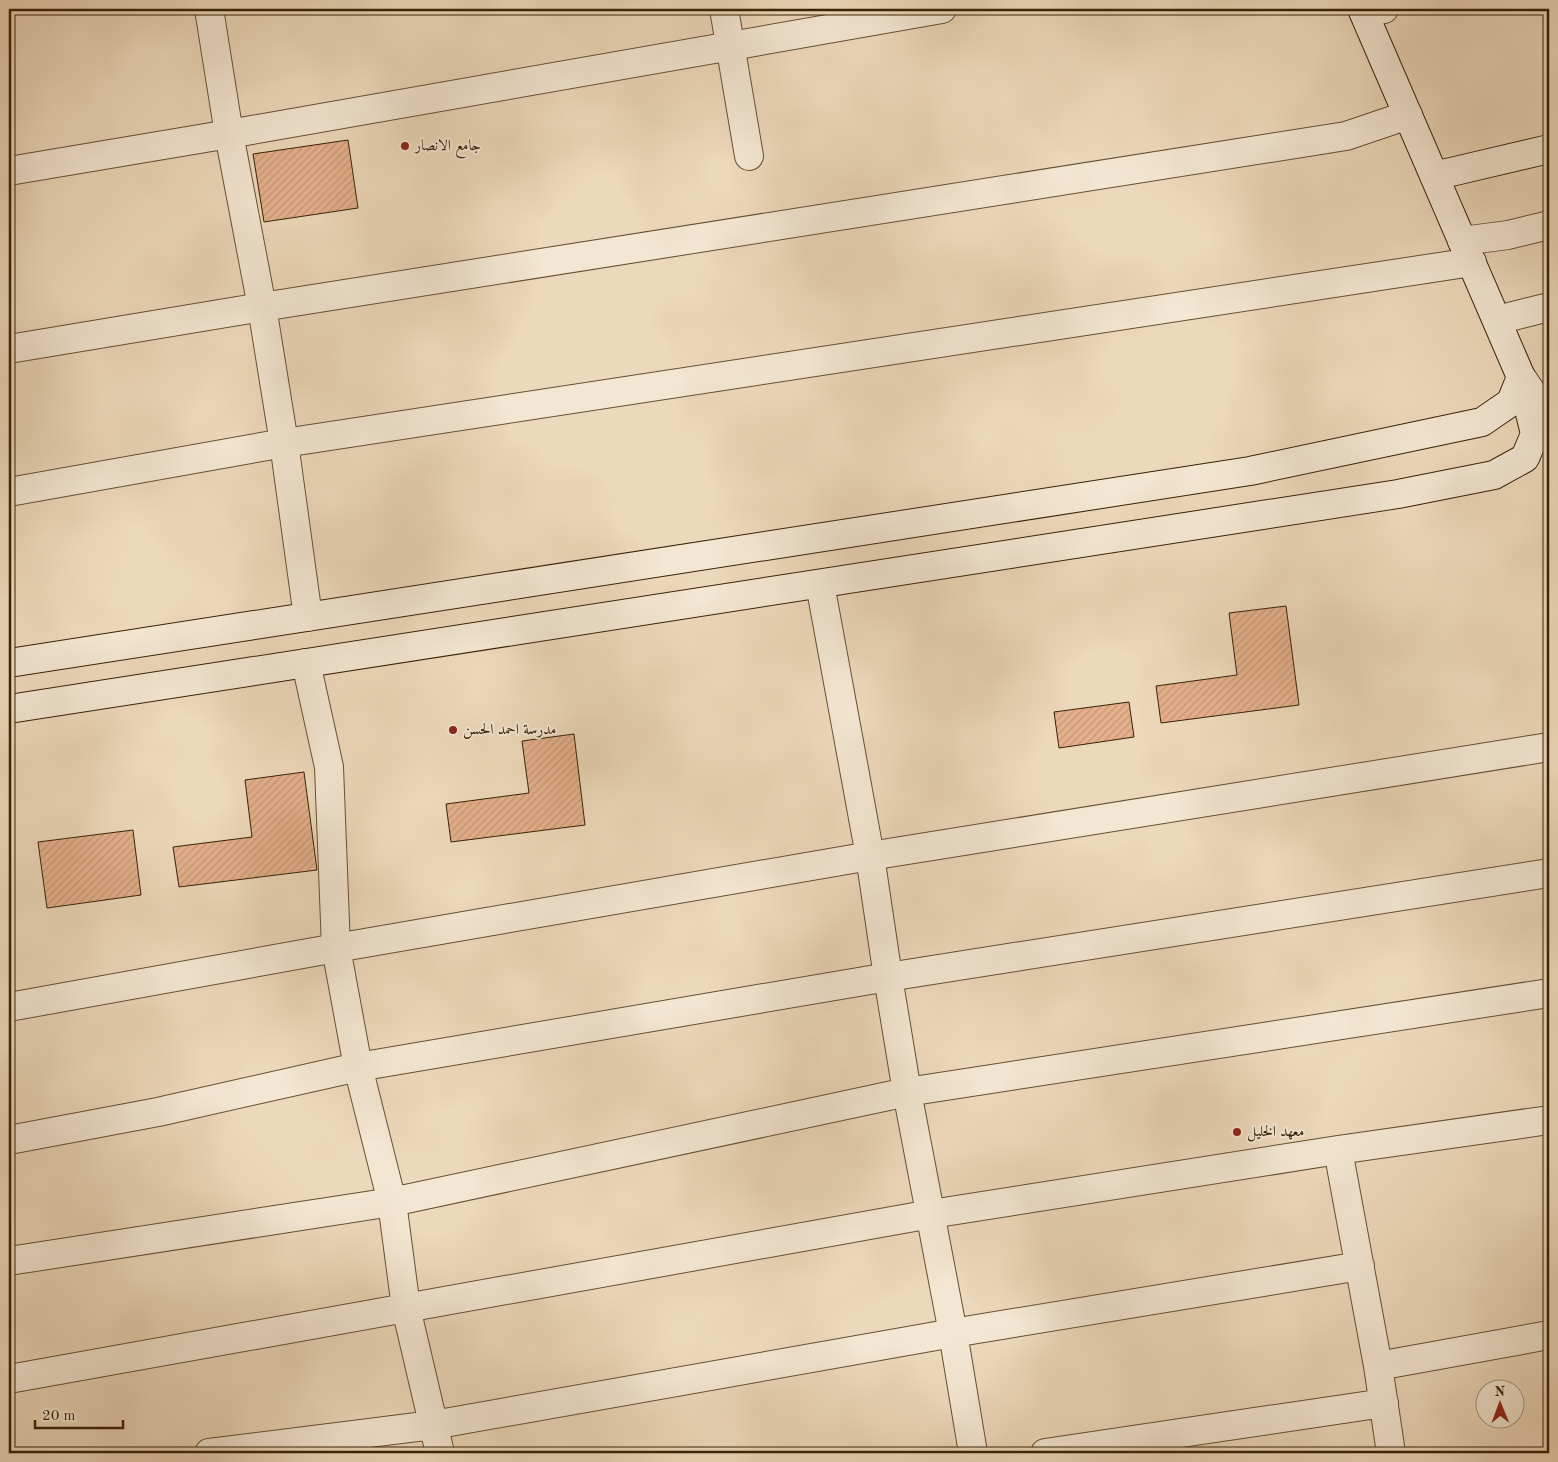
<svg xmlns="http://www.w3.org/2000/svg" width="1558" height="1462" viewBox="0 0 1558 1462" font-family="'Old Standard TT',Amiri,serif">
	<defs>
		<pattern id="building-hatch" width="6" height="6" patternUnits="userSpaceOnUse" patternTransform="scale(1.25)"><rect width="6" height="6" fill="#e5b08b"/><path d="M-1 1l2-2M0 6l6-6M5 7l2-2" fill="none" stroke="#c59776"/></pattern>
	</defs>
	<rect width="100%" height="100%" fill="#ecd8ba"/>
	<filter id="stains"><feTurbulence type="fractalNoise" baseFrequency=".004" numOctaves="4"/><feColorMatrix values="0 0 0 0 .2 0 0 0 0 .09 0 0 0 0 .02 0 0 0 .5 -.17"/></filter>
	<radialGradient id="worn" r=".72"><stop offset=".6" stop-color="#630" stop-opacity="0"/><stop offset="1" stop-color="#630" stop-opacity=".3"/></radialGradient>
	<path fill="url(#building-hatch)" stroke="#372206" d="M348,140L358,208L264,222L253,154Z
		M1286,606L1299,705L1161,723L1156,686L1237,675L1229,613Z
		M1129,702L1134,737L1059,748L1054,712Z
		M574,734L585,825L451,842L446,804L529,793L522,741Z
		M304,772L317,870L179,887L173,847L252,837L245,780Z
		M133,830L141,895L47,908L38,842Z"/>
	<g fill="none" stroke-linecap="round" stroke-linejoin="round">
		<defs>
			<path id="street" d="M209,9L229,134L262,307L284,443L308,617
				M724,9L749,156
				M1364,13L1384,9
				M9,171L229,134L942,9
				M1462,241L1508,235L1549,225
				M1497,320L1549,307
				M9,349L262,307L1346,136L1408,115
				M1522,378L1549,418
				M9,492L284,443L1472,262
				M820,584L870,856L888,977L907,1092L953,1333L973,1453
				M306,663L329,767L336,948L358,1067L392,1202L406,1308L440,1453
				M9,1007L336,948L870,856L1549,747
				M9,1140L158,1112L358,1067L888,977L1549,873
				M1338,1150L1378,1366L1391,1453
				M9,1261L392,1202L907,1092L1549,993
				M1378,1366L1549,1335
				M9,1379L931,1214L1338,1150L1549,1120
				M209,1453L433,1425L953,1333L1360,1266
				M1045,1453L1384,1403"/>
			<path id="secondary" d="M1434,176L1549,149
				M9,663L1250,471L1482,422L1511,402L1521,377
				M9,709L1398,494L1494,475L1525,458L1535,434L1521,377L1362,9"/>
		</defs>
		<use href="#street" stroke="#645033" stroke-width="30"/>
		<use href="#secondary" stroke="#372206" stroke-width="30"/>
		<use href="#street" stroke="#f3e6d2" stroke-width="28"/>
		<use href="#secondary" stroke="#f3e6d2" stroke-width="28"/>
	</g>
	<g fill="#8f2418" stroke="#f3e6d2" stroke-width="2">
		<circle cx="405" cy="146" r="5"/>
		<circle cx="453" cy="730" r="5"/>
		<circle cx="1237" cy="1132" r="5"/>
	</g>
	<g text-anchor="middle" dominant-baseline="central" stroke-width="4" stroke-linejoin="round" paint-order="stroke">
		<g font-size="15" fill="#372206" stroke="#f3e6d2" text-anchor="start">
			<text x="415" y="146">جامع الانصار</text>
			<text x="463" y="730">مدرسة احمد الحسن</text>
			<text x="1247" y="1132">معهد الخليل</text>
		</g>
	</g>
	<rect width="1558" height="1462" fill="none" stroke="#ecd8ba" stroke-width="30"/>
	<rect x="10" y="10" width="1538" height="1442" fill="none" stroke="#372206" stroke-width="2.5"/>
	<rect x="15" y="15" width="1528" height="1432" fill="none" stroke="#372206"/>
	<g transform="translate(1500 1404) rotate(359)"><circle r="24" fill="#f3e6d2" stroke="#a89880"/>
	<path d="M0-4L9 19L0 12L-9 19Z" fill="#8f2418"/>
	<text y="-8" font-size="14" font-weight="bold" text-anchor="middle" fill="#372206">N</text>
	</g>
	<path d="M35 1420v8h88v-8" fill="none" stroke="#372206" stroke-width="2.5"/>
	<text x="42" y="1420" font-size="15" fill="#372206" stroke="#f3e6d2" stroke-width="4" paint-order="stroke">20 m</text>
	<rect width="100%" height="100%" filter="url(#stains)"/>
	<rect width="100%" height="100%" fill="url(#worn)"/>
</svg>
